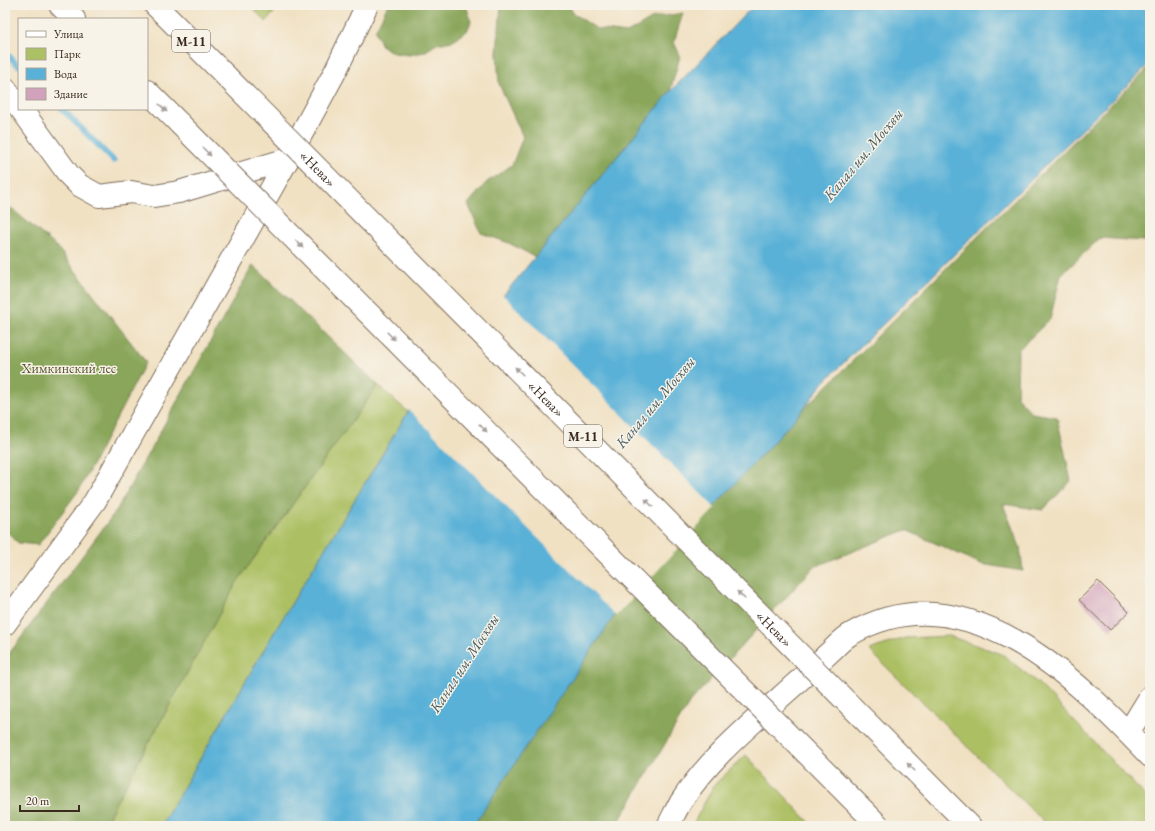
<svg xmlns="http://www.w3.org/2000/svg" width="1155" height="831" viewBox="0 0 1155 831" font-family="'EB Garamond',serif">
	<rect width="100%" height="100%" fill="#f7f3e8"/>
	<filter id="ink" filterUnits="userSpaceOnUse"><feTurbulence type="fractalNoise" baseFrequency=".025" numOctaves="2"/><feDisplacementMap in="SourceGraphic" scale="8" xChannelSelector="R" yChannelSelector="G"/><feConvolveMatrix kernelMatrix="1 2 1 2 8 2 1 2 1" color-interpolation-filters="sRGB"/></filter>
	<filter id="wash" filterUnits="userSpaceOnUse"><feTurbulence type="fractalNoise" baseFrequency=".012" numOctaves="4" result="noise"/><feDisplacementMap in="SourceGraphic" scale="16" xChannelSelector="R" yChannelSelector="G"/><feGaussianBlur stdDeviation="0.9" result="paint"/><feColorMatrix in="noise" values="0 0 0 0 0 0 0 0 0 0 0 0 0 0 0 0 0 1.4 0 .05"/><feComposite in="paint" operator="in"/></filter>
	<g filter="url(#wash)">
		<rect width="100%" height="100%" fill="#f1e1c3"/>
		<path fill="#acc064" stroke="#747541" d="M250,5H280L266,22Z
			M378,385L408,412L272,636L161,826H105L113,808L237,582Z
			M949,636L1002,654L1040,685L1150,801V826H1048L869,650L905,638Z
			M746,755L813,826H692L714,785Z"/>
		<path fill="#89a65a" stroke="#62683c" d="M388,5H463L467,8L471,22L467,31L452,41L437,44L424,52L409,55L394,53L382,46L375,31Z
			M501,5H569L573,13L597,29L627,33L653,18L683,13L674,42L680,56L670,92L535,257L509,243L481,233L468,204L487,182L512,165L523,137L499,84L497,53Z
			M1150,66V245L1144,241L1100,238L1061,275L1050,319L1018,350L1017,397L1032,413L1057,417L1071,481L1043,510L1003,504L1020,547L1023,571L981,564L906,530L814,567L690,702L621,818L620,826H473L616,612L801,412Z
			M5,203L57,247L146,362L79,490L38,545L18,543L5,530Z
			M253,265L378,385L237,582L113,808L105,826H5V659L116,511Z"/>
		<path fill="#5ab1d7" stroke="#4a6e7a" d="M754,5H1150V63L822,384L801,412L617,612L473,826H161L272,636L408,412L670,92Z"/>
		<path fill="#f1e1c3" d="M502,294L715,508L616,616L408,409Z"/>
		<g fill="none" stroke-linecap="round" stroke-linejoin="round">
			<path stroke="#5ab1d7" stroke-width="6" d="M5,52L19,66
				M62,109L114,161"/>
		</g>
		<g id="blocks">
			<path fill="#d2a2bc" d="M1098,581L1129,612L1110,630L1079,600Z"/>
		</g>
	</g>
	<g filter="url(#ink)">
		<use href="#blocks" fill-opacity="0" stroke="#7b6a58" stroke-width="1"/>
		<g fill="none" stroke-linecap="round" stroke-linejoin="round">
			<defs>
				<path id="minor" d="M5,88L19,107
					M21,109L69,175L79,185L99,196L131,192L154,196L179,192L288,159
					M1128,733L1150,697
					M668,826C673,817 677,807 683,799C709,759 749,726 784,694C800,680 815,666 830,652C837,646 843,638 851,634C964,567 1077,679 1150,756"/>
				<path id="major" d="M5,624L95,501L288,159L336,70L367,5"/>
				<path id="highway" d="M60,5L74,19
					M155,5L227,77
					M147,91L180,124
					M939,795L970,826"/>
			</defs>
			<use href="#minor" stroke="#7b6a58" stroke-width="24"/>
			<use href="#major" stroke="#7b6a58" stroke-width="24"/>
			<use href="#highway" stroke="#7b6a58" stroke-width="24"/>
			<use href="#minor" stroke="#fff" stroke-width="22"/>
			<use href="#major" stroke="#fff" stroke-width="22"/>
			<use href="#highway" stroke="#fff" stroke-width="22"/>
			<defs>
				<g id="highway-bridge">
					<path id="s1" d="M227,77L939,795"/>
					<path d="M180,124L879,826"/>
				</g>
			</defs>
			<use href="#highway-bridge" stroke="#7b6a58" stroke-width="24" stroke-linecap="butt"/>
			<use href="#highway-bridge" stroke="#fff" stroke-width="22"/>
		</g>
		<defs><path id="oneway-solid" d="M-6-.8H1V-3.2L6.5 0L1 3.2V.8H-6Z"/></defs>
		<g fill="#a79f9a">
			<use href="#oneway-solid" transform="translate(163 108) rotate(45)"/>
			<use href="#oneway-solid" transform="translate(207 152) rotate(45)"/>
			<use href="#oneway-solid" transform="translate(299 244) rotate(45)"/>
			<use href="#oneway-solid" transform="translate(391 336) rotate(45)"/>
			<use href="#oneway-solid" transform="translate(519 371) rotate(-135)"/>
			<use href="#oneway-solid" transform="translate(483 428) rotate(45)"/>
			<use href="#oneway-solid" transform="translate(649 503) rotate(-135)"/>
			<use href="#oneway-solid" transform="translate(741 595) rotate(-135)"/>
			<use href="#oneway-solid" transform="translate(911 767) rotate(-135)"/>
		</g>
	</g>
	<g text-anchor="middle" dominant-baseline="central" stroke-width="3" stroke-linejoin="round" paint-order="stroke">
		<g fill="#f7f3e8" stroke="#73665b" stroke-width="1">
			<rect x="172" y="30" width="38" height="22" rx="3"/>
			<rect x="564" y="425" width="38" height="22" rx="3"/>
		</g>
		<g font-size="13" font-weight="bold" fill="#3b2a1e">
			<text x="191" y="41">М-11</text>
			<text x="583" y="436">М-11</text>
		</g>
		<g font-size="14" fill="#3b2a1e" stroke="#f7f3e8">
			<text stroke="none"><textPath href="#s1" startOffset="129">«Нева»</textPath></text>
			<text stroke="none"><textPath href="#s1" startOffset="453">«Нева»</textPath></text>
			<text stroke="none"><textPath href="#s1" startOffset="777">«Нева»</textPath></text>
		</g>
		<g font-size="14" fill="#5d5733" stroke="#f7f3e8">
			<text x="69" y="368">Химкинский лес</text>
		</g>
		<g font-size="15" font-style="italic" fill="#46595f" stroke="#f7f3e8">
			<text transform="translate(863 154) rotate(-50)">Канал им. Москвы</text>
			<text transform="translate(655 402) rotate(-50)">Канал им. Москвы</text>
			<text transform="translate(464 663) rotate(-57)">Канал им. Москвы</text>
		</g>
	</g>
	<rect width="1155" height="831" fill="none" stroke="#f7f3e8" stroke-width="20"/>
	<rect x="18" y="18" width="130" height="92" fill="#f7f3e8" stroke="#aca397"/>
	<rect x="26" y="31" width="20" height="6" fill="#ffffff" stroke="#aca397"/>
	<text x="54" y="38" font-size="12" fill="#3b2a1e">Улица</text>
	<rect x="26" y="48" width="20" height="12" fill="#acc064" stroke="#aca397"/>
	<text x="54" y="58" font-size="12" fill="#3b2a1e">Парк</text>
	<rect x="26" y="68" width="20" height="12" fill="#5ab1d7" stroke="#aca397"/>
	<text x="54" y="78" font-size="12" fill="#3b2a1e">Вода</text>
	<rect x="26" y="88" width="20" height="12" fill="#d2a2bc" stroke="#aca397"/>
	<text x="54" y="98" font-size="12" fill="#3b2a1e">Здание</text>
	<path d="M20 805v6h59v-6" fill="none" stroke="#3b2a1e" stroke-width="2"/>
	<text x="26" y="805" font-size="12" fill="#3b2a1e" stroke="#f7f3e8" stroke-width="3" paint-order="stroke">20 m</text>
</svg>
